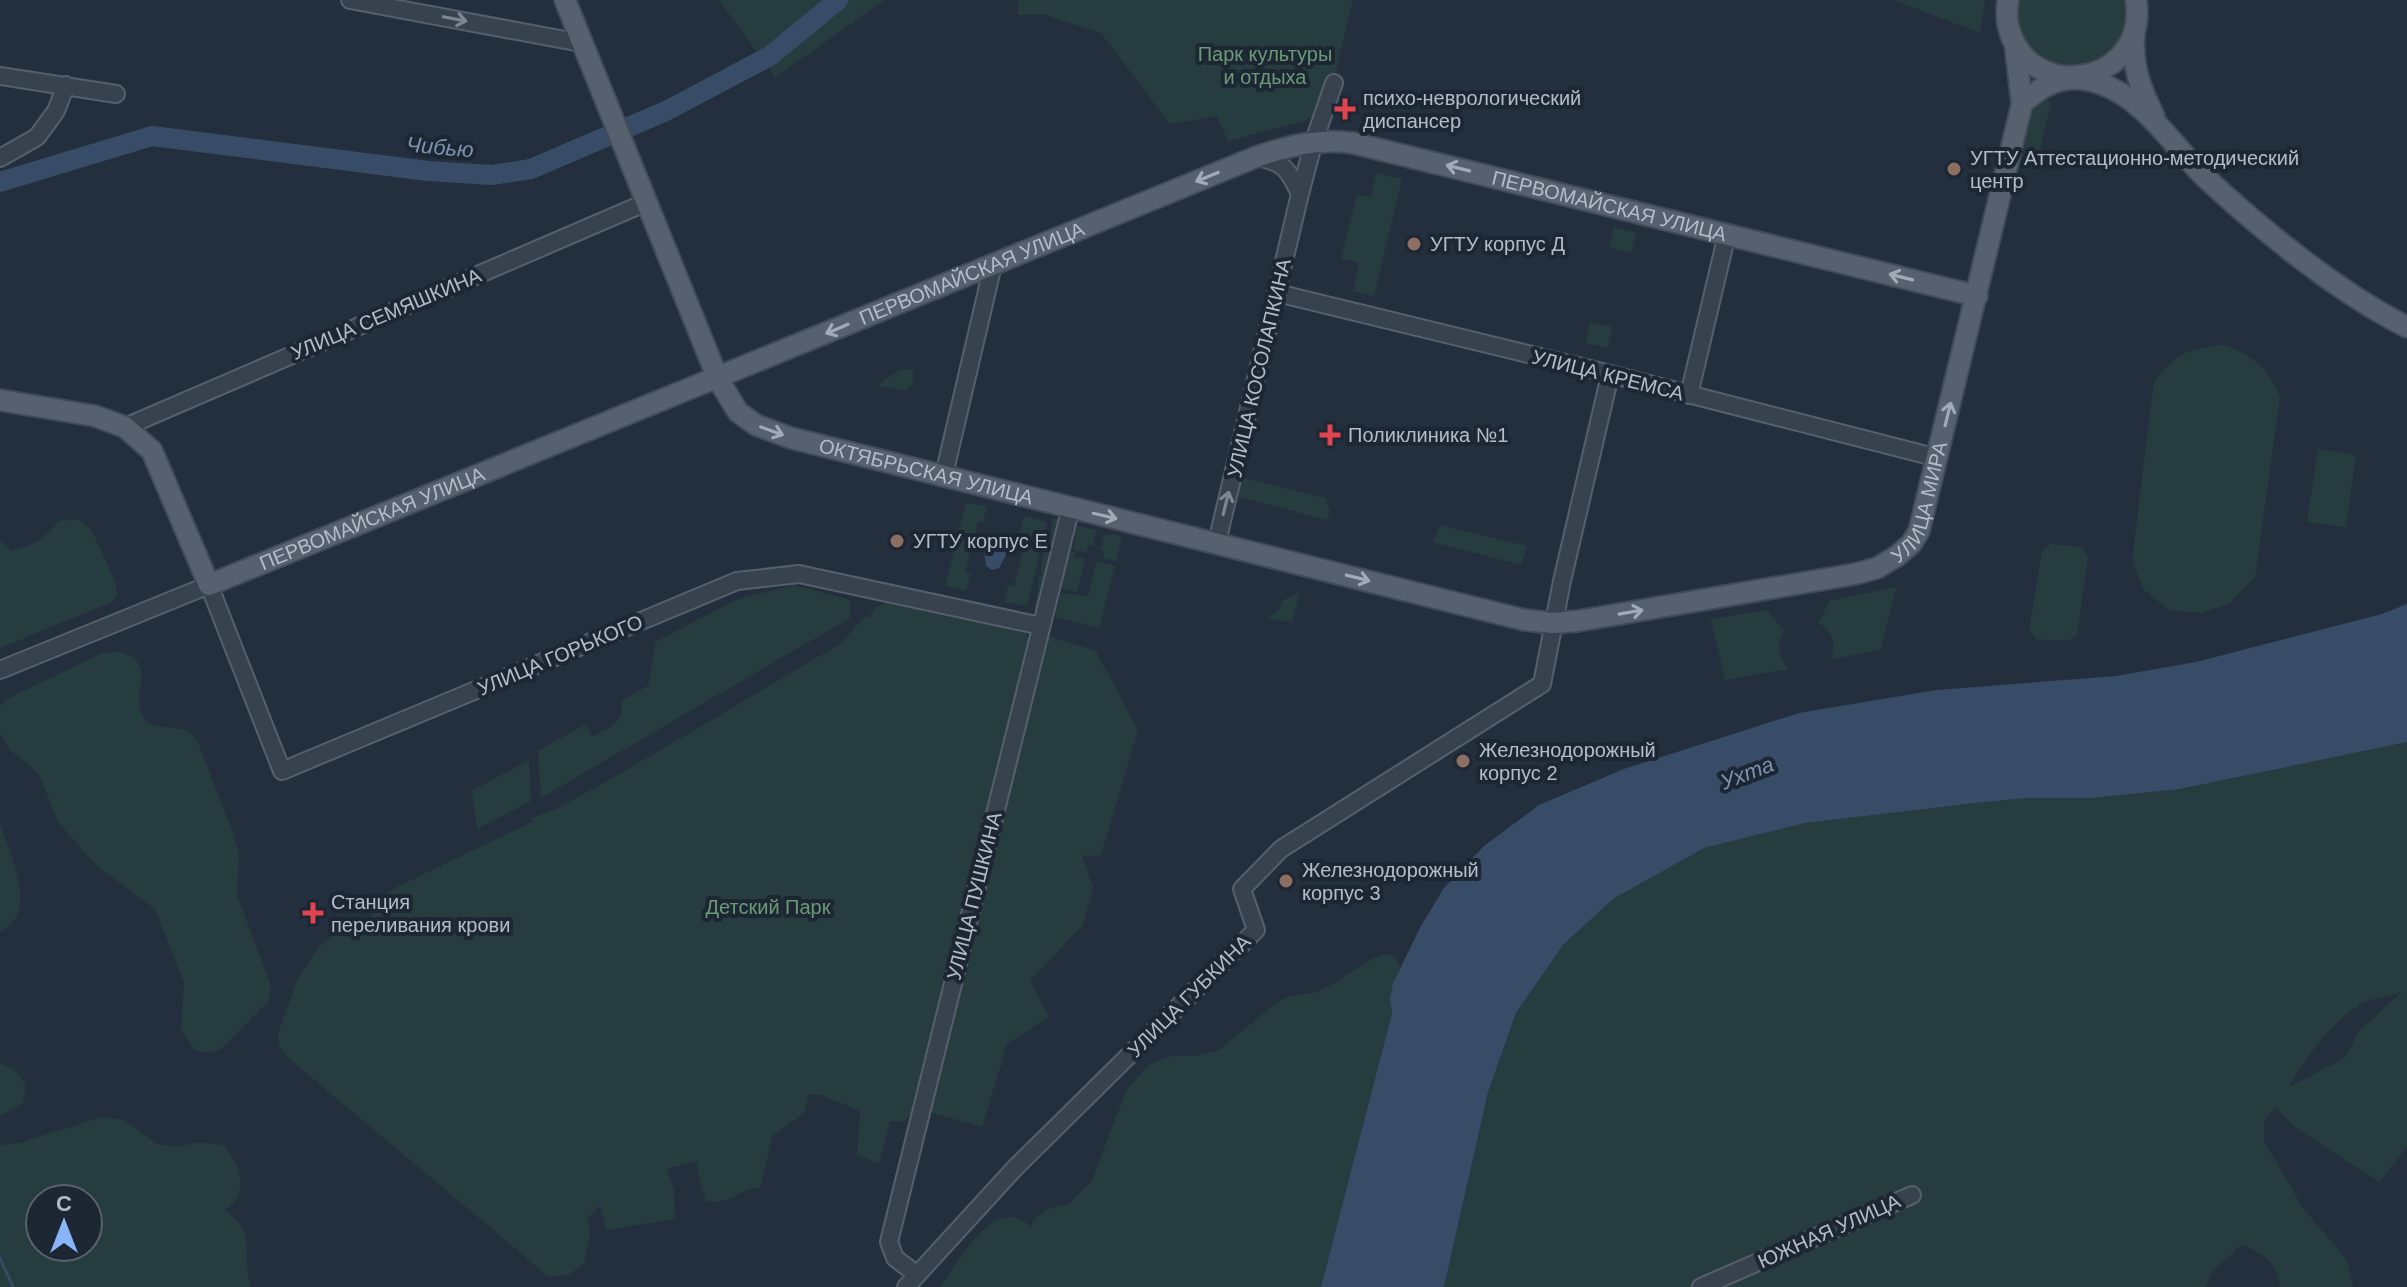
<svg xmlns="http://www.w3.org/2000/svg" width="2407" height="1287" viewBox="0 0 2407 1287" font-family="Helvetica,sans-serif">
	<rect width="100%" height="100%" fill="#242f3e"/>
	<path fill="#263c3f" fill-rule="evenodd" d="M719,0H885L775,77Z
		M1018,0H1353L1335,75L1319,113L1305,121L1228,141L1217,116L1170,124L1101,33L1042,14L1018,15Z
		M1894,0H1985L1980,33Z
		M2015,0H2125C2134,64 2054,94 2024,42C2021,37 2017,31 2015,25C2014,17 2015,8 2015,0Z
		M2042,101L2051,102L2036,168L2029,166L2031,160L2023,157C2027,140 2027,110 2042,101Z
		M1376,173L1402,179L1374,296L1353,291L1359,263L1341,258L1357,194L1371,197Z
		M1614,227L1636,233L1631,253L1609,247Z
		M1590,322L1612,327L1608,348L1586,343Z
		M2224,345C2256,357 2266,366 2280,397L2255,577L2230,603L2202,613L2169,610L2143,589L2132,560L2154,381C2177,353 2189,348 2224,345Z
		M904,369H911L914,371L912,386L905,391L878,386L891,375Z
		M2318,449L2356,455L2346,527L2307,522Z
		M1241,477L1325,498L1330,511L1327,520L1236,496Z
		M966,502L987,507L983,522H978L965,572L971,574L966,591L945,586Z
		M1024,516L1047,522L1027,606L1004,602L1008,586H1014L1027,535L1020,533Z
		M1053,518L1062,519L1039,612L1035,611C1034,599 1041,588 1038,578L1041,575L1042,556L1048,546Z
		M78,519L91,529L116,583L117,595L112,602L0,648V540L12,551C34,545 44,539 59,521Z
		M1440,525L1527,546L1521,565L1433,542Z
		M1077,526L1096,530L1093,546L1088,545L1087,552L1073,550Z
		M1104,534L1117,535L1122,538L1116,561L1103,558L1104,551L1100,550Z
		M2050,544L2082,547L2088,557L2077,635L2067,641L2036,639L2029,630L2042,551Z
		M1072,551L1075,553L1074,557L1085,559L1077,592L1060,588C1062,577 1064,559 1072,551Z
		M1097,561L1115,566L1099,628L1055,617L1061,593L1088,596Z
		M794,585L850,600V618L541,798L538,751L586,724L592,737L611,727L621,716L622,701L649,685L655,642L738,599Z
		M1896,587L1881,649L1830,660C1837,645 1833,632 1819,623L1829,601Z
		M1300,591L1292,622L1267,618L1279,611L1282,601Z
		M888,602L1021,628L1027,634L1029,639L911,1114L905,1121H890L879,1163L857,1155L860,1111L819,1094H809L804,1113L772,1136L761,1187C737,1189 731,1206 706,1201L697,1169L699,1161L667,1169L674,1190L675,1219L606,1230L600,1206L588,1218L590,1235L584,1264L568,1275L548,1276L286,1056L279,1046L278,1034L297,980L319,946L335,934L354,938L387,894L395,888L532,822V818L557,809L630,768L840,644L864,617L868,618L876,607Z
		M1767,610L1784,631C1776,645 1778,657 1789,669L1725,680L1711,619Z
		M1045,635L1096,651L1138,730L1101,855L1082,856L1093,887L1083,925L1030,981L1049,1017L1007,1044L982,1127L926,1111Z
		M118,651C160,663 130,691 142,714C151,733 172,724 187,731C191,733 194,737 197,740L232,830L239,854L237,895L271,986L268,1001L224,1047L211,1053L195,1050L181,1030L184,983L155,909L97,866L58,822L39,774L10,750L0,733V706L7,699L100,654Z
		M2407,742V1147L2379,1182L2295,1127L2275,1107L2264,1123V1141L2303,1208L2347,1260L2353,1287H2280C2277,1261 2263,1255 2242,1244L2212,1272L2206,1287H1444L1488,1092L1516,1013L1563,945L1613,899L1704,848L1805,823L1984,802L2027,798H2092L2180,789ZM2402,992L2359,1031L2345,1058L2289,1087C2307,1057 2329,1024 2359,1005C2371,998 2389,996 2402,992Z
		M529,760L531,801L477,829L472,791Z
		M0,823C8,847 27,889 18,913C15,921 7,927 0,932Z
		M1386,954L1395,957L1400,967C1393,983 1389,995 1392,1012L1321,1287H940C958,1263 996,1191 1031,1227L1033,1220L1047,1209L1069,1204L1091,1182L1127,1089L1149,1065L1171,1056H1196L1219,1050L1276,1003L1290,996L1314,993L1328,987L1370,960Z
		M0,1063L13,1069L26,1084L23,1103L0,1116Z
		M102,1117L124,1120L157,1144L179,1147L197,1142L224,1145C235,1160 248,1183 235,1201C232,1205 228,1207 224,1210C259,1233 240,1254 251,1287H0V1145L19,1143ZM40,1199H88V1247H40Z"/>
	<path fill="#394c67" d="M992,538H1000L1006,542V555L999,568L992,570L986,566L984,551Z
		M2407,604V742L2180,789L2092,798H2027L1984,802L1805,823L1704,848L1613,899L1563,945L1516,1013L1488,1092L1444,1287H1321L1392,1013L1390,999L1393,983L1421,926L1444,888L1484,846L1539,805L1624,769L1799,713L1937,690L2116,676L2196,662L2382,614Z"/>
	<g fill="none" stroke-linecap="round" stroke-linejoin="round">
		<path stroke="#394c67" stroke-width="3" d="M0,1258L13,1287"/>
		<path stroke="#394c67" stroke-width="20" d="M0,182L152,136L428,171L492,175L531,169L666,111L770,56L838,0"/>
		<defs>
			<path id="minor" d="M350,0L581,43
				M0,76L116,94
				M1256,157C1284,162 1288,169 1300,194
				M0,158L37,137L56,111L66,85
				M1277,293L1602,372L1938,458
				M1689,395L1727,234
				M125,427L647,202
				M944,475L993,265
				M1217,542L1300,194L1314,141L1334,83
				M0,670L209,585L282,771L737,581L799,574L1041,626
				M916,1274L895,1258L889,1242L1071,507
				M906,1287L1015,1168L1256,930L1242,889L1281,849L1542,684L1562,581L1610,375
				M1701,1287L1912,1195"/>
			<g id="major">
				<path id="s1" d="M565,0L718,379L738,412L756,425L791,438L1525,620L1553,623L1578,621L1855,574L1877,568L1897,556L1911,544L1919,531L2022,104L2015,44"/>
				<path d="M2008,0C2007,8 2006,17 2008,25C2027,107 2149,85 2136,0"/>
				<path d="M2134,36C2132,67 2141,90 2154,116"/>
				<path d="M2022,104C2046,81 2068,73 2099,83C2146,99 2173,147 2207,179C2263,231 2339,293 2407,327"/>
				<path id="s2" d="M0,400L95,416L125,427L152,451L209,585L1256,157C1289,146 1318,138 1353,143L1977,296"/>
			</g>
		</defs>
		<use href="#minor" stroke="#565f6c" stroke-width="20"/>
		<use href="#major" stroke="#414a57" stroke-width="24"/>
		<use href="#minor" stroke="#38414e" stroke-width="16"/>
		<use href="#major" stroke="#56606e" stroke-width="20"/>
	</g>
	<defs><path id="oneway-shaft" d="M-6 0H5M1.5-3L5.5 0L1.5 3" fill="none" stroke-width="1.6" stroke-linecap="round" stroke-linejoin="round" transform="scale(2)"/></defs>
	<g stroke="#7c8592">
		<use href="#oneway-shaft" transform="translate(455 19) rotate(11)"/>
		<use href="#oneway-shaft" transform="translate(1226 503) rotate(-76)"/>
	</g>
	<g stroke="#a1aab7">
		<use href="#oneway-shaft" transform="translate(1458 168) rotate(-166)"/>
		<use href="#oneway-shaft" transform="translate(1207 177) rotate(158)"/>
		<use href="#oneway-shaft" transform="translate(1901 277) rotate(-166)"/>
		<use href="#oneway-shaft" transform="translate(837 329) rotate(157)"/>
		<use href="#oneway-shaft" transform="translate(1948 414) rotate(-76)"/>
		<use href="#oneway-shaft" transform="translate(772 431) rotate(20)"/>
		<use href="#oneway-shaft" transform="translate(1105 516) rotate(13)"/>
		<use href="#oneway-shaft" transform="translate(1358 578) rotate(14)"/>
		<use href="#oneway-shaft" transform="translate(1631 612) rotate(-10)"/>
	</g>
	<g fill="#e0444e" stroke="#1d2633" stroke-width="3">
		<path d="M1341 97h8v8h8v8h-8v8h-8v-8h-8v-8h8z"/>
		<path d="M1326 423h8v8h8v8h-8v8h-8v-8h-8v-8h8z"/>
		<path d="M309 901h8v8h8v8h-8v8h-8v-8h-8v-8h8z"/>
	</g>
	<g fill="#8d6e63" stroke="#1d2633" stroke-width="3">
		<circle cx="1954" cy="169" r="8"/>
		<circle cx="1414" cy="244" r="8"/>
		<circle cx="897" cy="541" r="8"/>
		<circle cx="1463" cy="761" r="8"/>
		<circle cx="1286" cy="881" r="8"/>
	</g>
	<g text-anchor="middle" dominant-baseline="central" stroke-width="8" stroke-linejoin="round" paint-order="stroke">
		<g font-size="20" fill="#6b9a76" stroke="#1d2633">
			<text x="1265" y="54">Парк культуры<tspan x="1265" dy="23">и отдыха</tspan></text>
			<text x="768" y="907">Детский Парк</text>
		</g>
		<g font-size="20" fill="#b4bcc9" stroke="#1d2633" text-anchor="start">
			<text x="1363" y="98">психо-неврологический<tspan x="1363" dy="23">диспансер</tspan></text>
			<text x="1970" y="158">УГТУ Аттестационно-методический<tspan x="1970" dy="23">центр</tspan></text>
			<text x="1430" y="244">УГТУ корпус Д</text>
			<text x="1348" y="435">Поликлиника №1</text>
			<text x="913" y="541">УГТУ корпус Е</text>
			<text x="1479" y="750">Железнодорожный<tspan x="1479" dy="23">корпус 2</tspan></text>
			<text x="1302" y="870">Железнодорожный<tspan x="1302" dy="23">корпус 3</tspan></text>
			<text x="331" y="902">Станция<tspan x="331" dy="23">переливания крови</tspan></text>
		</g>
		<g font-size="20" fill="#b4bcc9" stroke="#1d2633">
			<text stroke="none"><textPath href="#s2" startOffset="1804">ПЕРВОМАЙСКАЯ УЛИЦА</textPath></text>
			<text stroke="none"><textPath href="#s2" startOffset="1134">ПЕРВОМАЙСКАЯ УЛИЦА</textPath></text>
			<text transform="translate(386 314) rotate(-23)">УЛИЦА СЕМЯШКИНА</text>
			<text transform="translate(1259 368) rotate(-77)">УЛИЦА КОСОЛАПКИНА</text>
			<text transform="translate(1608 375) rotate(14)">УЛИЦА КРЕМСА</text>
			<text stroke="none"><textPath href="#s1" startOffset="646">ОКТЯБРЬСКАЯ УЛИЦА</textPath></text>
			<text stroke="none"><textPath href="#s1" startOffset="1704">УЛИЦА МИРА</textPath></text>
			<text stroke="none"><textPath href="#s2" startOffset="486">ПЕРВОМАЙСКАЯ УЛИЦА</textPath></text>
			<text transform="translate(560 655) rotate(-23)">УЛИЦА ГОРЬКОГО</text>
			<text transform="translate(974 896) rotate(-76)">УЛИЦА ПУШКИНА</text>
			<text transform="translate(1189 996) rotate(-45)">УЛИЦА ГУБКИНА</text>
			<text transform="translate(1829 1231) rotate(-24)">ЮЖНАЯ УЛИЦА</text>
		</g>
		<g font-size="22" font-style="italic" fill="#7c92b1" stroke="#1d2633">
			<text transform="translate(440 147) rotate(5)">Чибью</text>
			<text transform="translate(1747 773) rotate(-21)">Ухта</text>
		</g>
	</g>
	<g transform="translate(64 1223)"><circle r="38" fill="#1d2633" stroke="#59626f" stroke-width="2"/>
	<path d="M0-6L14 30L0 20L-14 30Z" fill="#8ab4f8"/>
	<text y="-12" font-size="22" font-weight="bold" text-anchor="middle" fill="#b4bcc9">С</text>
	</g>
</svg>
